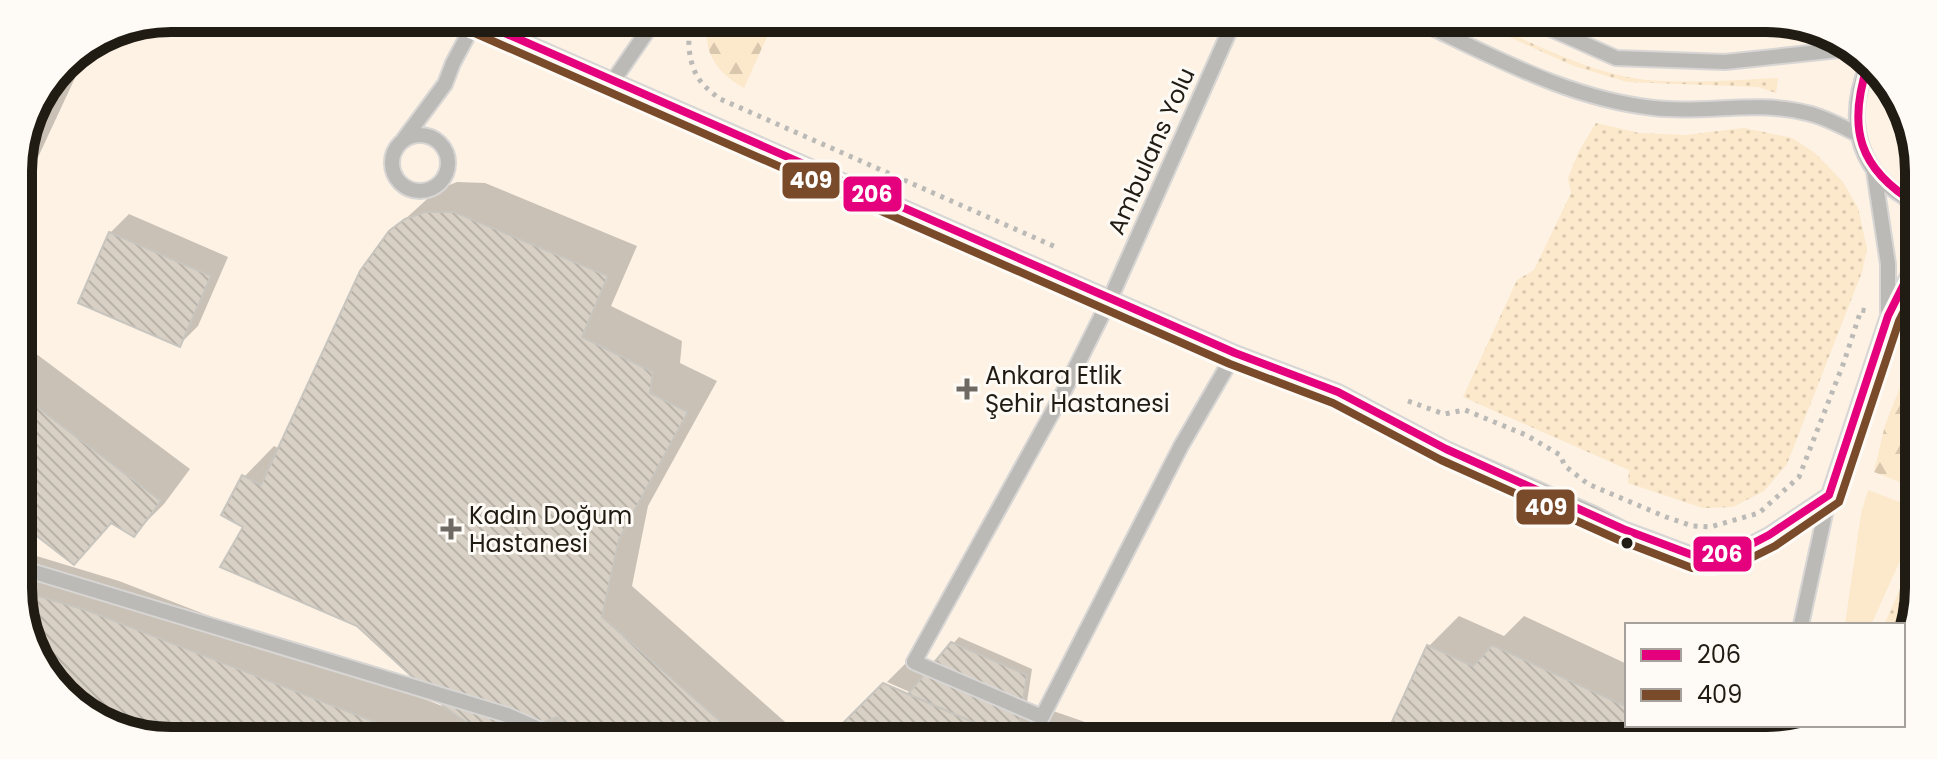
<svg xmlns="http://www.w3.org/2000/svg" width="1937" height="759" viewBox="0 0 1937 759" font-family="Poppins,sans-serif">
	<defs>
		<pattern id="grass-dots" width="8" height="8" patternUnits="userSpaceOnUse" patternTransform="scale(2)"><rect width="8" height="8" fill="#fce8ca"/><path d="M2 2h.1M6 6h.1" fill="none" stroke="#d8c6ad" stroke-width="1.8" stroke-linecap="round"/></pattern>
		<pattern id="forest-firs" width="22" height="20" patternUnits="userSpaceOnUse" patternTransform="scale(2)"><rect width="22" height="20" fill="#fce8ca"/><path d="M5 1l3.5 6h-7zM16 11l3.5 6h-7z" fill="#d8c6ad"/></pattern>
		<pattern id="building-back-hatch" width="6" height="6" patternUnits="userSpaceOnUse" patternTransform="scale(2)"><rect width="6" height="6" fill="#d8d0c4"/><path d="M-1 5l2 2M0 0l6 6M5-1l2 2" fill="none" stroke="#b9b2a8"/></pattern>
	</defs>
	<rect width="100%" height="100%" fill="#fcfaf8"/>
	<path fill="#fdf2e4" d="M171,18L1816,26L1887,78L1918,151L1911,638L1903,648V625H1627V725H1818L1776,741L121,733L56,689L21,617L18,161L34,103L70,56Z"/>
	<path fill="url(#grass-dots)" d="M1482,25H1491C1535,44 1577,66 1623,76C1665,86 1734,80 1778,78L1776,93L1758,87L1627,82L1574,66Z
		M1892,90L1918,151L1917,160C1895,145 1886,116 1892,90Z
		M1596,123L1639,133L1686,135L1744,128L1792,138L1815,153L1843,182L1858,208L1867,249L1862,272L1787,464L1764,491L1733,507L1703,508L1628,483L1629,470L1463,397L1517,280L1534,270L1571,193L1568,178L1579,151Z
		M1912,562L1911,638L1903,648V625H1884Z"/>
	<path fill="url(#forest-firs)" d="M708,21H774L744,88C717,73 702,52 708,21Z
		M1915,350L1913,487L1874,472L1885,425Z"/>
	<path fill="#fce8ca" d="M1868,490L1913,507L1912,534L1871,625H1845L1861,514Z"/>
	<path fill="#0003" d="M59,71L75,78L19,198L18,161L34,103Z
		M457,182L485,183L637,246L611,306L682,341L680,363L717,381L648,506L632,586L801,736L531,735L528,727H496L515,735L121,733L56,689L21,617L20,551L119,581L450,709L246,526L244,477L274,446L280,449L391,232L437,190Z
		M129,214L228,257L198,326L179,345L110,233Z
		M19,341L190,469L164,504L134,534L113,522L74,562L20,520Z
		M1459,616L1504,636L1524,616L1627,664V725H1730L1749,741L1387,739L1429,646Z
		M959,637L1032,669L1027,702L1088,723V737L832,736L884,685L909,696L912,693L887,682L915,654L936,663Z"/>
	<path fill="url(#building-back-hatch)" stroke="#c8c5bf" stroke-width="2" d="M34,103L46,108L18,167V161Z
		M425,212H454L608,276L582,337L653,372L650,393L688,412L619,539L602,617L737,736L578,735L557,717L527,729H491L466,722L446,708L357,626L220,567L243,527L221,515L242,475L261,485L360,271L389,231L405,219Z
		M109,232L211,276L180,347L78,303Z
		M20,394L161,501L134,537L111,523L74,565L20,523Z
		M21,591L89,611L406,734L121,733L56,689L21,617Z
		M951,642L1027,675L1017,737H1007L908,694Z
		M1427,645L1473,666L1492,645L1627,707V725H1665L1698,740L1384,739Z
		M883,683L908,694L1007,737L830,736Z"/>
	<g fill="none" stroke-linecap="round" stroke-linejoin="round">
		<defs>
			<path id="lane" d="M475,20L1235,353L1338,392L1446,449L1594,514L1623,529L1695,556L1713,557L1746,547L1769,535L1829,495L1888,316L1916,260
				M1233,23L1111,297L1062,395L914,662L1042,717L1181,446L1235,353
				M1424,24C1498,59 1571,99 1654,108C1703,114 1757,100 1807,113C1825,117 1841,126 1857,134
				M1542,25L1616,58L1725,62L1848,49
				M1868,64C1844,122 1858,176 1917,204
				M613,81L655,20
				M392 163a28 28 0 1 1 56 0a28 28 0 1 1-56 0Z
				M404,139L445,84L453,63L476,20
				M1874,171L1888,264V312
				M21,568L507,715L552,735
				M1801,625L1829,495
				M1765,741L1771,725"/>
		</defs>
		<use href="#lane" stroke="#d8d6d4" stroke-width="18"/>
		<path stroke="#bcbab7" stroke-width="5" stroke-dasharray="4 6" stroke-linecap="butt" d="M549,20L578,26L603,20
			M691,21C687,39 688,63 699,79C704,87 712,92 718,98L1058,248
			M1408,401L1444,414L1465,410L1526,435L1560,455L1565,466L1588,484L1666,517L1693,526L1710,527L1759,513L1799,477L1844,362L1861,310L1867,311"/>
		<use href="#lane" stroke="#bcbab7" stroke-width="14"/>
		<defs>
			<path id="bus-1" d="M475,20L1235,353L1338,392L1446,449L1623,529L1695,556L1713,557L1746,547L1769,535L1829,495L1888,316L1916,260
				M1868,64C1847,128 1858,169 1917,204"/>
			<path id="bus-2" d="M470,31L1230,364L1333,403L1441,460L1619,540L1692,568L1714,569L1751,558L1775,546L1839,502L1899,321L1916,287"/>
		</defs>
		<use href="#bus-1" stroke="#fefbf6" stroke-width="14"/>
		<use href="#bus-2" stroke="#fefbf6" stroke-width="14"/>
		<use href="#bus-1" stroke="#e5007d" stroke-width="8"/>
		<use href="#bus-2" stroke="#7a4b2a" stroke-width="8"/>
	</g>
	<g fill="#6e6a63" stroke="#fefbf6" stroke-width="3">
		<path d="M963 377h8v8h8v8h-8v8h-8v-8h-8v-8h8z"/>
		<path d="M447 517h8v8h8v8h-8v8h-8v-8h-8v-8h8z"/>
	</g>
	<circle fill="#211c13" stroke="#fefbf6" stroke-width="3" cx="1627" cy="543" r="7"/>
	<g text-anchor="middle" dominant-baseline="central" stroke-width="6" stroke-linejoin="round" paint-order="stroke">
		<g font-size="24" fill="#211c13" stroke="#fefbf6">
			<text transform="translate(1151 151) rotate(-66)">Ambulans Yolu</text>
		</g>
		<g font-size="24" fill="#211c13" stroke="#fefbf6" text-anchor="start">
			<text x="985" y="375">Ankara Etlik<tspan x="985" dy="28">Şehir Hastanesi</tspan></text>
			<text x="469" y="515">Kadın Doğum<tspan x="469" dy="28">Hastanesi</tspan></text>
		</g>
	</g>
	<path d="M0 0H1937V759H0ZM171 32H1766A139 139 0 0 1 1905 171V588A139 139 0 0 1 1766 727H171A139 139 0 0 1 32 588V171A139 139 0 0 1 171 32Z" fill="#fefbf6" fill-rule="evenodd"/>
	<path fill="none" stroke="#211c13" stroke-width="10" d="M171 32H1766A139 139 0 0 1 1905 171V588A139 139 0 0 1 1766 727H171A139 139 0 0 1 32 588V171A139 139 0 0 1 171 32Z"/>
	<g stroke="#fefbf6" stroke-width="3">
		<rect x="781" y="161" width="60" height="39" rx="8" fill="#7a4b2a"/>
		<rect x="842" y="175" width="61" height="38" rx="8" fill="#e5007d"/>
		<rect x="1515" y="488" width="61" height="38" rx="8" fill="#7a4b2a"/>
		<rect x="1692" y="535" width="61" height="38" rx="8" fill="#e5007d"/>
	</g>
	<g font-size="22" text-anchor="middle" font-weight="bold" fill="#fff">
		<text x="811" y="188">409</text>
		<text x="872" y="202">206</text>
		<text x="1546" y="515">409</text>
		<text x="1722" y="562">206</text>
	</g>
	<rect x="1625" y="623" width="280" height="104" fill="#fefbf6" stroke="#a6a29b" stroke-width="2"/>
	<rect x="1641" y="649" width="40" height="12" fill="#e5007d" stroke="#a6a29b" stroke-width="2"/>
	<text x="1697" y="663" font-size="24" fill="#211c13">206</text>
	<rect x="1641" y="689" width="40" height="12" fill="#7a4b2a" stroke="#a6a29b" stroke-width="2"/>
	<text x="1697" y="703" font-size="24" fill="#211c13">409</text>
</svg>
